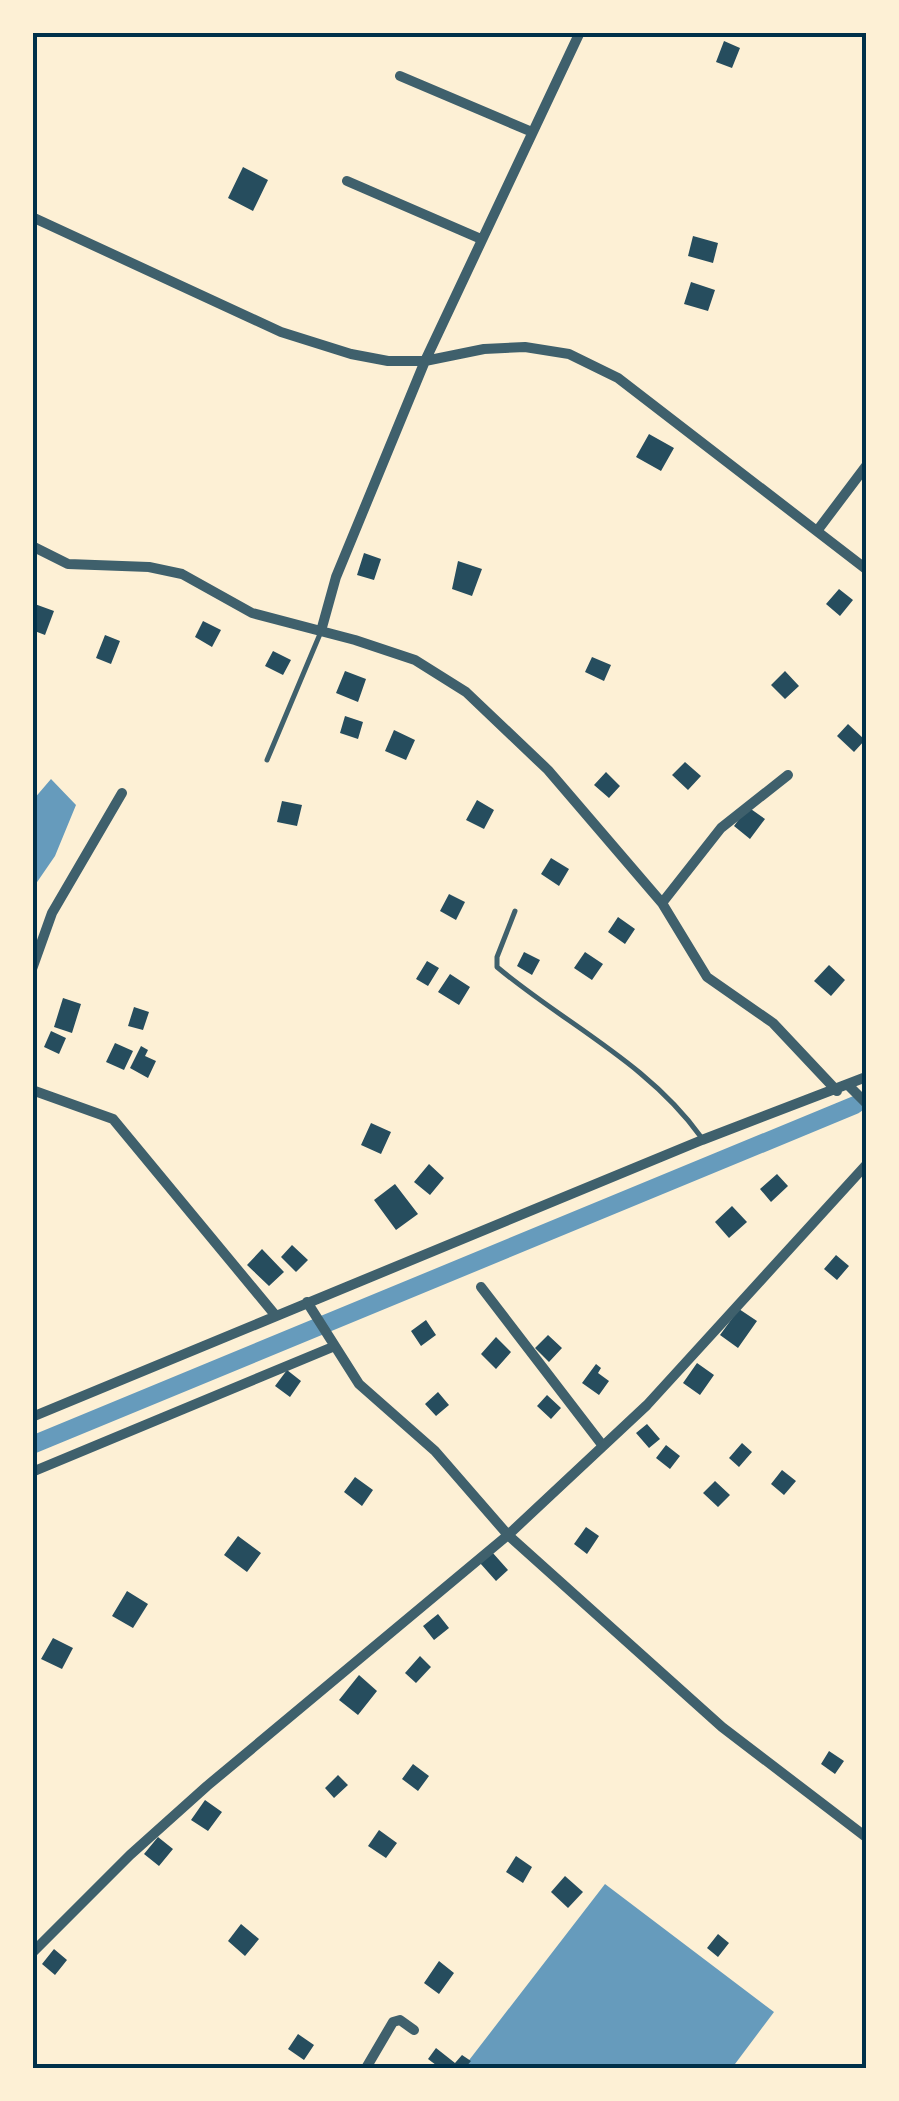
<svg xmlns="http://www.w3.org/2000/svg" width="899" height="2101" viewBox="0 0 899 2101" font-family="'Asap Condensed',sans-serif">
	<rect width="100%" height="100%" fill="#fdf0d5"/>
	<path fill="#669bbc" d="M51,779L76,805L55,856L33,888V800Z
		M605,1884L774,2012L732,2068H463Z"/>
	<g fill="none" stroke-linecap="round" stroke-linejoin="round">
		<path stroke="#669bbc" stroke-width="18" d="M32,1445L855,1105"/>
	</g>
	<path fill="#264d5e" d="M724,41L740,48L732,68L716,62Z
		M243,167L268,180L253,211L228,198Z
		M693,236L718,243L713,263L688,256Z
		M691,282L715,290L708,311L684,304Z
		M649,434L674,448L661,471L636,457Z
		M364,553L381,559L374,580L357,575Z
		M458,561L482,569L472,596L452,589Z
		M839,589L853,600L840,616L826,604Z
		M32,603L54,611L45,635L32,630Z
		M203,621L221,630L212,647L195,637Z
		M105,635L120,641L111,664L96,658Z
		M273,651L291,660L283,675L265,666Z
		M592,657L611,665L604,681L585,672Z
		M345,671L366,679L358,702L336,693Z
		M785,671L799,686L785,699L771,685Z
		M345,716L363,722L358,739L340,733Z
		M848,724L865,740L854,752L837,736Z
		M394,730L415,740L406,760L385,751Z
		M685,762L701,776L688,790L672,775Z
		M606,772L620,786L609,798L594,785Z
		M477,800L494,810L484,829L466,820Z
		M282,801L302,805L297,826L277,822Z
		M748,807L765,819L750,839L734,826Z
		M551,858L569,869L559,886L541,874Z
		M449,894L465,902L456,920L440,911Z
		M618,917L635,929L625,944L608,932Z
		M524,952L540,960L532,975L517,966Z
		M585,952L603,964L592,980L574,968Z
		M427,961L439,968L428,986L416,979Z
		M829,965L845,980L831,996L814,981Z
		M450,974L470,987L459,1005L438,992Z
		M63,998L81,1004L72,1033L54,1027Z
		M134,1007L149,1012L143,1030L128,1026Z
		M51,1031L66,1038L59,1054L44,1047Z
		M115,1043L133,1051L124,1070L106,1062Z
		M141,1046L148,1050L145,1056L156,1061L148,1078L130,1068Z
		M371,1123L391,1132L381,1154L361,1145Z
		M429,1164L444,1178L430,1195L414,1182Z
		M777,1174L788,1186L771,1202L760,1189Z
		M395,1184L418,1214L396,1230L374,1200Z
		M732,1206L747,1222L729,1238L715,1222Z
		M292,1245L308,1260L296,1272L281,1257Z
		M262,1249L284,1272L269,1286L247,1265Z
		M836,1255L849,1266L837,1280L824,1269Z
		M739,1309L757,1321L738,1348L720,1335Z
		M426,1320L436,1335L421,1346L411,1331Z
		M548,1335L562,1348L549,1362L535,1348Z
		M496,1337L511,1352L496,1369L481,1354Z
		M697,1363L714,1375L700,1395L683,1383Z
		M596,1364L601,1368L598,1373L609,1381L599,1395L582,1383Z
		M287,1370L301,1381L290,1397L275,1386Z
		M438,1392L449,1405L436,1416L425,1404Z
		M547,1395L561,1408L551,1419L537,1406Z
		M647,1424L660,1439L649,1448L636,1433Z
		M742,1443L752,1452L739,1467L729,1458Z
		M666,1445L680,1456L670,1469L656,1458Z
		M782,1470L796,1481L784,1495L771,1484Z
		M355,1477L373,1490L362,1506L344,1492Z
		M715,1481L730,1495L718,1507L703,1493Z
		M586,1527L599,1536L587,1554L574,1544Z
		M238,1536L261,1553L247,1572L224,1555Z
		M492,1552L508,1570L496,1581L480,1563Z
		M127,1591L148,1604L133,1628L112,1616Z
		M438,1614L449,1628L434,1640L423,1626Z
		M53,1638L73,1648L62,1669L41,1659Z
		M420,1656L431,1667L416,1683L405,1673Z
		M359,1675L377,1691L358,1715L339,1700Z
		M829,1751L844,1761L835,1774L821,1764Z
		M413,1764L429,1776L418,1791L402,1779Z
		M338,1775L348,1785L334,1798L325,1788Z
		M205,1800L222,1812L208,1831L191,1820Z
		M379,1830L397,1843L386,1858L368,1846Z
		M158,1837L173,1849L159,1866L144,1854Z
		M516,1856L532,1867L523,1883L506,1872Z
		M565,1876L583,1892L568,1908L551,1892Z
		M241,1924L259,1939L245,1956L228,1941Z
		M718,1934L729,1943L718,1957L707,1948Z
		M54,1949L67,1960L55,1975L42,1964Z
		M439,1961L454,1973L439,1994L424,1983Z
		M298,2034L314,2045L304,2060L288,2049Z
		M436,2048L455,2063L462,2055L471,2061L465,2068H440L428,2059Z"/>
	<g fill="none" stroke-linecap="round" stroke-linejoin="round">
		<path stroke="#3f606c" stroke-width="5" d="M267,760L320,634
			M515,911L497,957V967C565,1024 648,1063 701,1137"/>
		<path stroke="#3f606c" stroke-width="10" d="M400,76L532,132
			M347,181L481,239
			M32,217L281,332L351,354L388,361H425L484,349L525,347L569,354L618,378L866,569
			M817,531L866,466
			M32,546L68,564L149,567L182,574L252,613L355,640L415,660L466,692L548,770L662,903L707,977L773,1023L837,1091
			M321,631L336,577L425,361L580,32
			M662,903L721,828L788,775
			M32,969L52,913L122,793
			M848,1085L866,1103
			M32,1090L113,1119L276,1316
			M481,1287L603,1446
			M307,1302L359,1384L435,1451L508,1535L722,1727L866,1837
			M32,1417L702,1140L866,1077
			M32,1472L335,1346
			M32,1953L130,1855L207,1786L508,1535L647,1405L866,1165
			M366,2068L393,2022L400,2020L414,2030"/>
	</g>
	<rect width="899" height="2101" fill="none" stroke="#fdf0d5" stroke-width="70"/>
	<rect x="35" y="35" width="829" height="2031" fill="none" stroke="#003049" stroke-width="4"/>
</svg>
